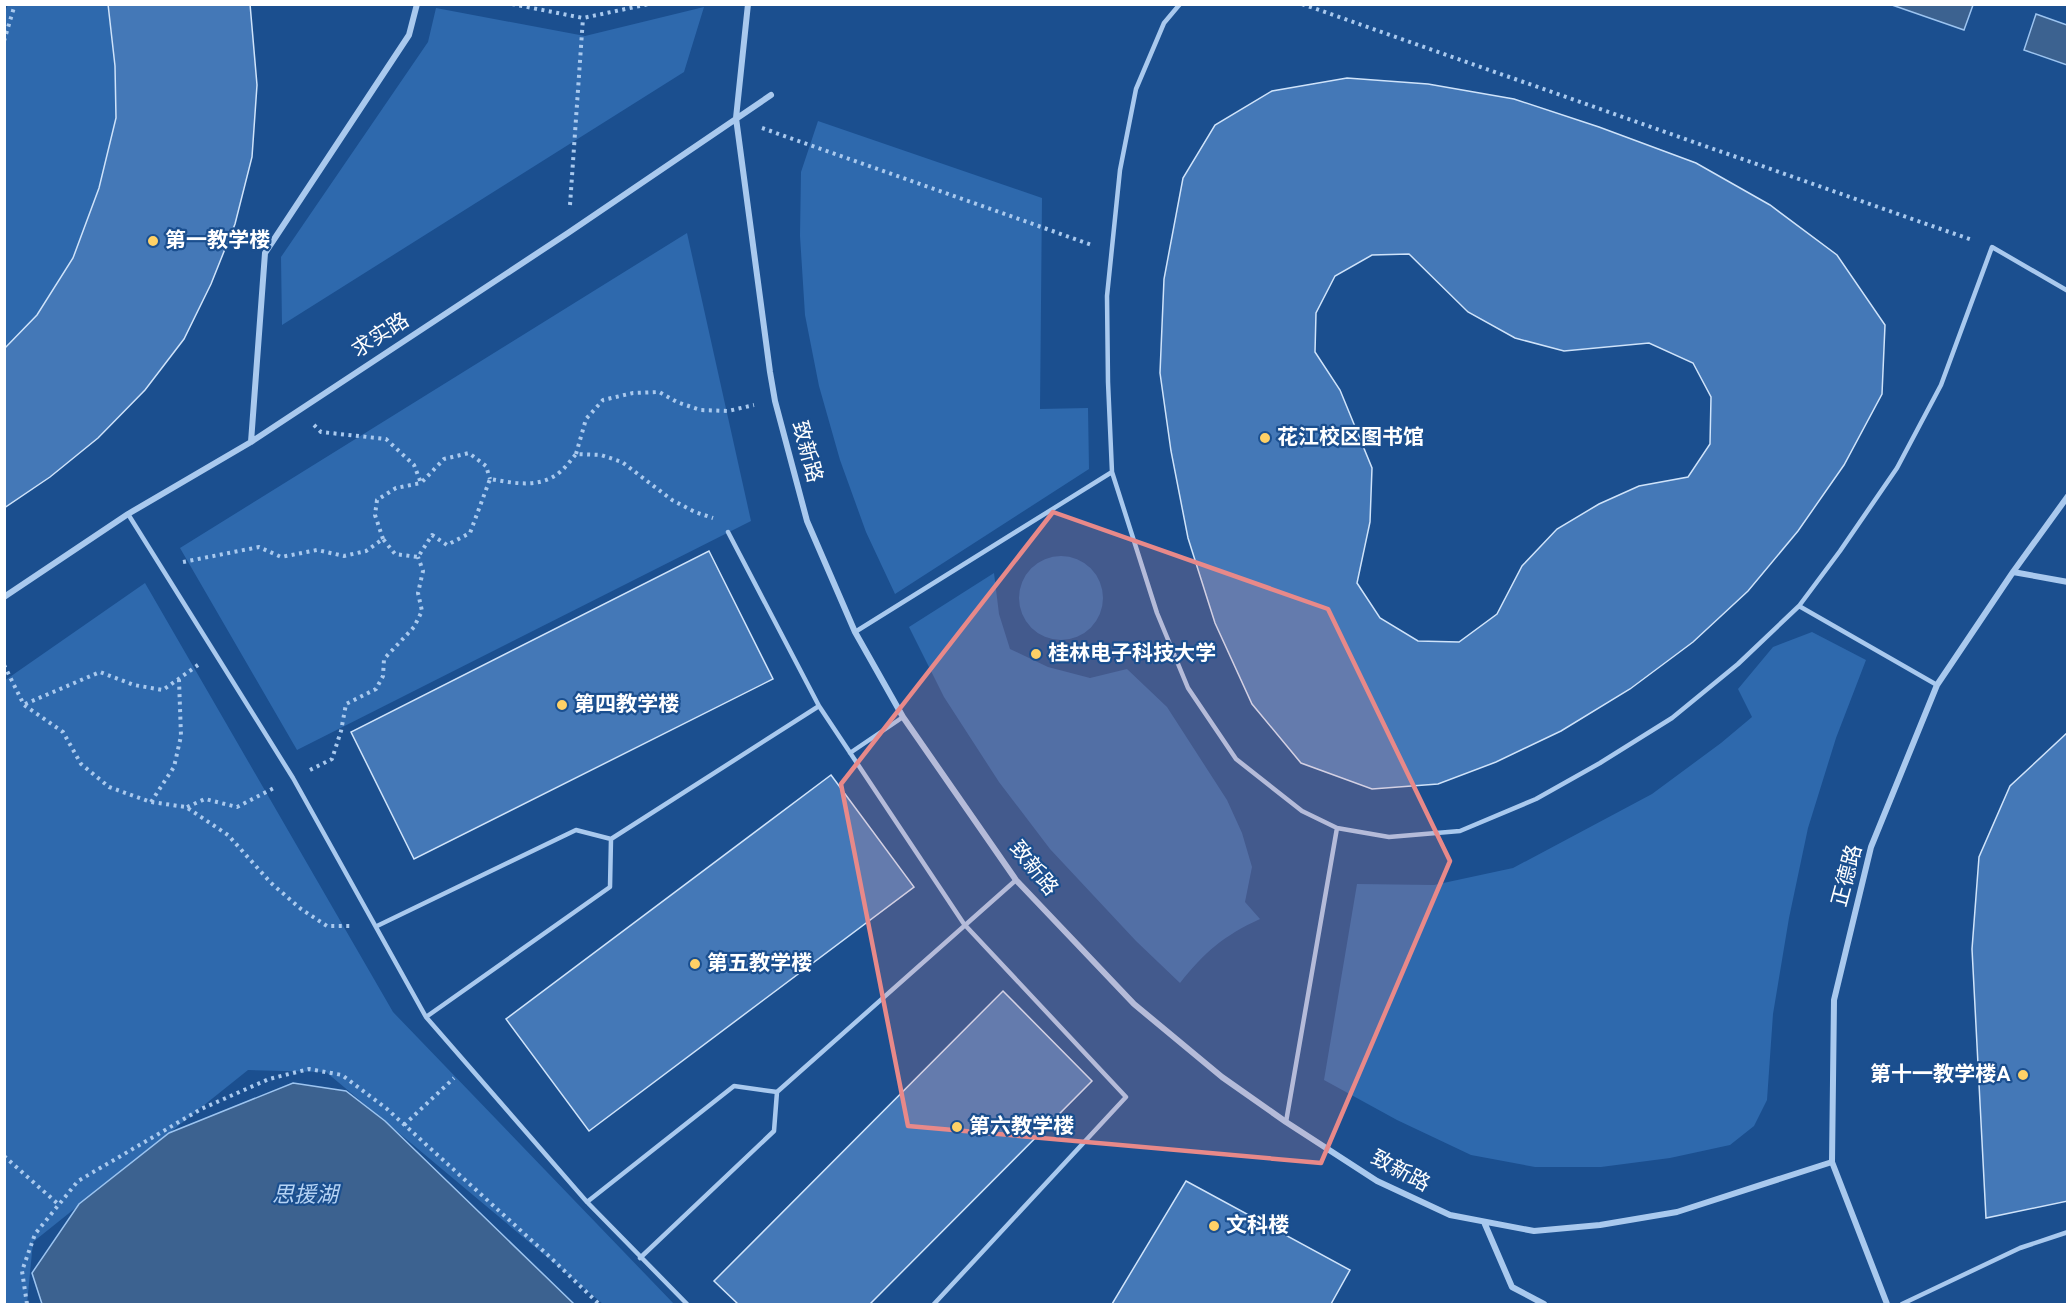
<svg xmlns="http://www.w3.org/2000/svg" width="2072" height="1309" viewBox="0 0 2072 1309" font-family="Overpass,'Noto Sans SC',sans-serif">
	<rect width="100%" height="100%" fill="#1b4f8f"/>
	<path fill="#2e69ad" d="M8,5H108L115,66L116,118L99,188L73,258L37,315L5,349L4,13Z
		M704,7L684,72L282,325L281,257L428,42L436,8L585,36Z
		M818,121L1042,198L1040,409L1088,408L1089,469L895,594L866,532L840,460L819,386L805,315L800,236L801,172Z
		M687,233L751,521L297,750L180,548Z
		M1019 598a42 42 0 1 1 84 0a42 42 0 1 1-84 0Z
		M994,573L999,614L1010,649L1048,667L1090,678L1127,669L1167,707L1227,800L1242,833L1252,867L1245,902L1260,919C1223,936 1205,952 1180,983L1136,941L1050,849L999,782L944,697L909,627Z
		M145,583L393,1012L674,1304H603L326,1072L248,1070L33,1242L27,1304H5L4,681Z
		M1812,632L1866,660L1836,738L1808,828L1789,918L1773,1014L1767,1100L1754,1126L1730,1145L1670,1158L1601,1167H1535L1471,1155L1397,1120L1324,1080L1357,884L1434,885L1513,868L1652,794L1721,743L1752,717L1738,689L1773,647Z"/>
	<path fill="#3c6290" stroke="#9cc4f0" stroke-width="1.5" d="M1892,5H1973L1964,30Z
		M2036,14L2067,25V65L2024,50Z
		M293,1083L346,1091L385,1121L574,1304H42L32,1273L79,1204L169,1133Z"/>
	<path fill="#4478b7" stroke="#cfe3fa" stroke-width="1.5" fill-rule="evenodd" d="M108,4H250L257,85L252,157L235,224L211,284L184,339L145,390L98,438L50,477L4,508V349L37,315L73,258L99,188L116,118L115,66Z
		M1347,78L1428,84L1514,99L1599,127L1696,163L1770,205L1837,255L1885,325L1882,394L1844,465L1798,531L1748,591L1693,642L1630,689L1561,731L1496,762L1438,784L1372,789L1301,763L1252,704L1215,623L1188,538L1171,451L1160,373L1164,279L1183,178L1215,125L1272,91ZM1409,254L1468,312L1515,338L1564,351L1649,343L1693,363L1711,397L1710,444L1688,477L1639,486L1599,504L1557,529L1522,566L1497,614L1459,642L1418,641L1380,618L1357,583L1370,522L1372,468L1340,390L1315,352L1316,313L1335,276L1372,255Z
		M709,551L773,679L414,859L351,732Z
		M2068,732V1201L1986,1218L1972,949L1979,857L2010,786Z
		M831,775L914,887L589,1131L506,1019Z
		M1003,991L1092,1081L870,1304H738L714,1281Z
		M1186,1181L1350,1270L1331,1304H1112Z"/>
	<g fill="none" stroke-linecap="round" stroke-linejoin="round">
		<path stroke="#a9c9ee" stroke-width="4" stroke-dasharray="3 4.5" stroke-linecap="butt" d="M512,4L583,18L649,4
			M1302,4L1972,240
			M4,41L15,4
			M762,128L1092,245
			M570,205L583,18
			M314,425L321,432L386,439L414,465L421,483L444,459L469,453L486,466L490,479
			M576,454L586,419L603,400L633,393L659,392L677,402L700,410L728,411L754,405
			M383,539L375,515L377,500L396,488L421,483
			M183,562L259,547L281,557L317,550L344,556L366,551L383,539L395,554L418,557L432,535L447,545L470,533L490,479C513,483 540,489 560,472C566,467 571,460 576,454L601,455L622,462L672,500L695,512L713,518
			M4,665L24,705L63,732L81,764L109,787L151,802L186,807L228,835L271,883L301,909L327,926H352
			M25,704L100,672L134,685L163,690L198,665
			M310,770L332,759L341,731L346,704L376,689L383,676L384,659L414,627L422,611L418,593L423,571L418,557
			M151,802L174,767L181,736L179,680
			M187,807L205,799L237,807L274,788
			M404,1125L454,1078
			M4,1156L58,1204
			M27,1304L22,1271L35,1234L78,1181L201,1109L269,1079L309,1069L342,1075L387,1109L551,1258L599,1304"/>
		<path stroke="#a9c9ee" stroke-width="4.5" d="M1180,4L1164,23L1136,89L1120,170L1107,296L1108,382L1112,472L1157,613L1188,688L1236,759L1302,811L1337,828L1389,837L1460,831L1536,799L1600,763L1672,718L1738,664L1799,606L1840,551L1897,468L1941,385L1992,247L2068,291
			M128,514L293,778L426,1017L587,1202L687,1304
			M728,532L819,706L964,924L1126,1097L934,1304
			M1799,606L1937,685
			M855,632L1112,472
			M850,753L903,717
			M377,926L576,830L611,839L819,706
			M426,1017L610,887L611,839
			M1286,1122L1337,828
			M587,1202L734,1086L777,1092
			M640,1258L774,1131L777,1092L1016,880
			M1902,1304L2020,1248L2068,1232"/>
		<path stroke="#a9c9ee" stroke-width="6" d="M748,4L736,118L770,372L775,401L807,521L855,632L903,717L1016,880L1134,1004L1222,1077L1286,1122L1377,1181L1450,1215L1534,1231L1600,1225L1677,1212L1832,1162
			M251,442L265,253L409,35L417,4
			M2013,572L2068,582
			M4,597L128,514L251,442L568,233L771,95
			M1484,1222L1512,1287L1544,1304
			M1887,1304L1832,1162L1834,1000L1871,847L1937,685L2013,572L2068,496"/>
	</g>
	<path fill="#e88989" fill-opacity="0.2" stroke="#e88989" stroke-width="4.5" stroke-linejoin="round" d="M1053,512L1328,609L1450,861L1321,1163L908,1126L841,784Z"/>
	<g fill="#ffd166" stroke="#1b4f8f" stroke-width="2">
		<circle cx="153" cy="241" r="6"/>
		<circle cx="1265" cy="438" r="6"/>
		<circle cx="1036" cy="654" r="6"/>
		<circle cx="562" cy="705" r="6"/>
		<circle cx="695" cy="964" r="6"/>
		<circle cx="2023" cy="1075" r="6"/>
		<circle cx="957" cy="1127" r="6"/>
		<circle cx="1214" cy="1226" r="6"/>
	</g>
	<g text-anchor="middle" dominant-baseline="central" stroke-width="4.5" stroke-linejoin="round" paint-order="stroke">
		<g font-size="21" font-weight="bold" fill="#fff" stroke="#1b4f8f" text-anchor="start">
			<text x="165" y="241">第一教学楼</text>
			<text x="1277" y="438">花江校区图书馆</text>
			<text x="1048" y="654">桂林电子科技大学</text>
			<text x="574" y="705">第四教学楼</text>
			<text x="707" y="964">第五教学楼</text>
			<text x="2011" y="1075" text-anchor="end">第十一教学楼A</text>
			<text x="969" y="1127">第六教学楼</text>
			<text x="1226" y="1226">文科楼</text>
		</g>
		<g font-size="21" fill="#fff" stroke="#1b4f8f">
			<text transform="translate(381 336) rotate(-33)">求实路</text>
			<text transform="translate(806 452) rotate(75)">致新路</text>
			<text transform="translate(1033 869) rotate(51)">致新路</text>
			<text transform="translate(1848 876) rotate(-75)">正德路</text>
			<text transform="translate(1400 1172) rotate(28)">致新路</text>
		</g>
		<g font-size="22" font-style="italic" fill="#b5d3f5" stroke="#1b4f8f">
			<text x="305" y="1196">思援湖</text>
		</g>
	</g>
	<rect width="2072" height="1309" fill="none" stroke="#ffffff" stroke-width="12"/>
</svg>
